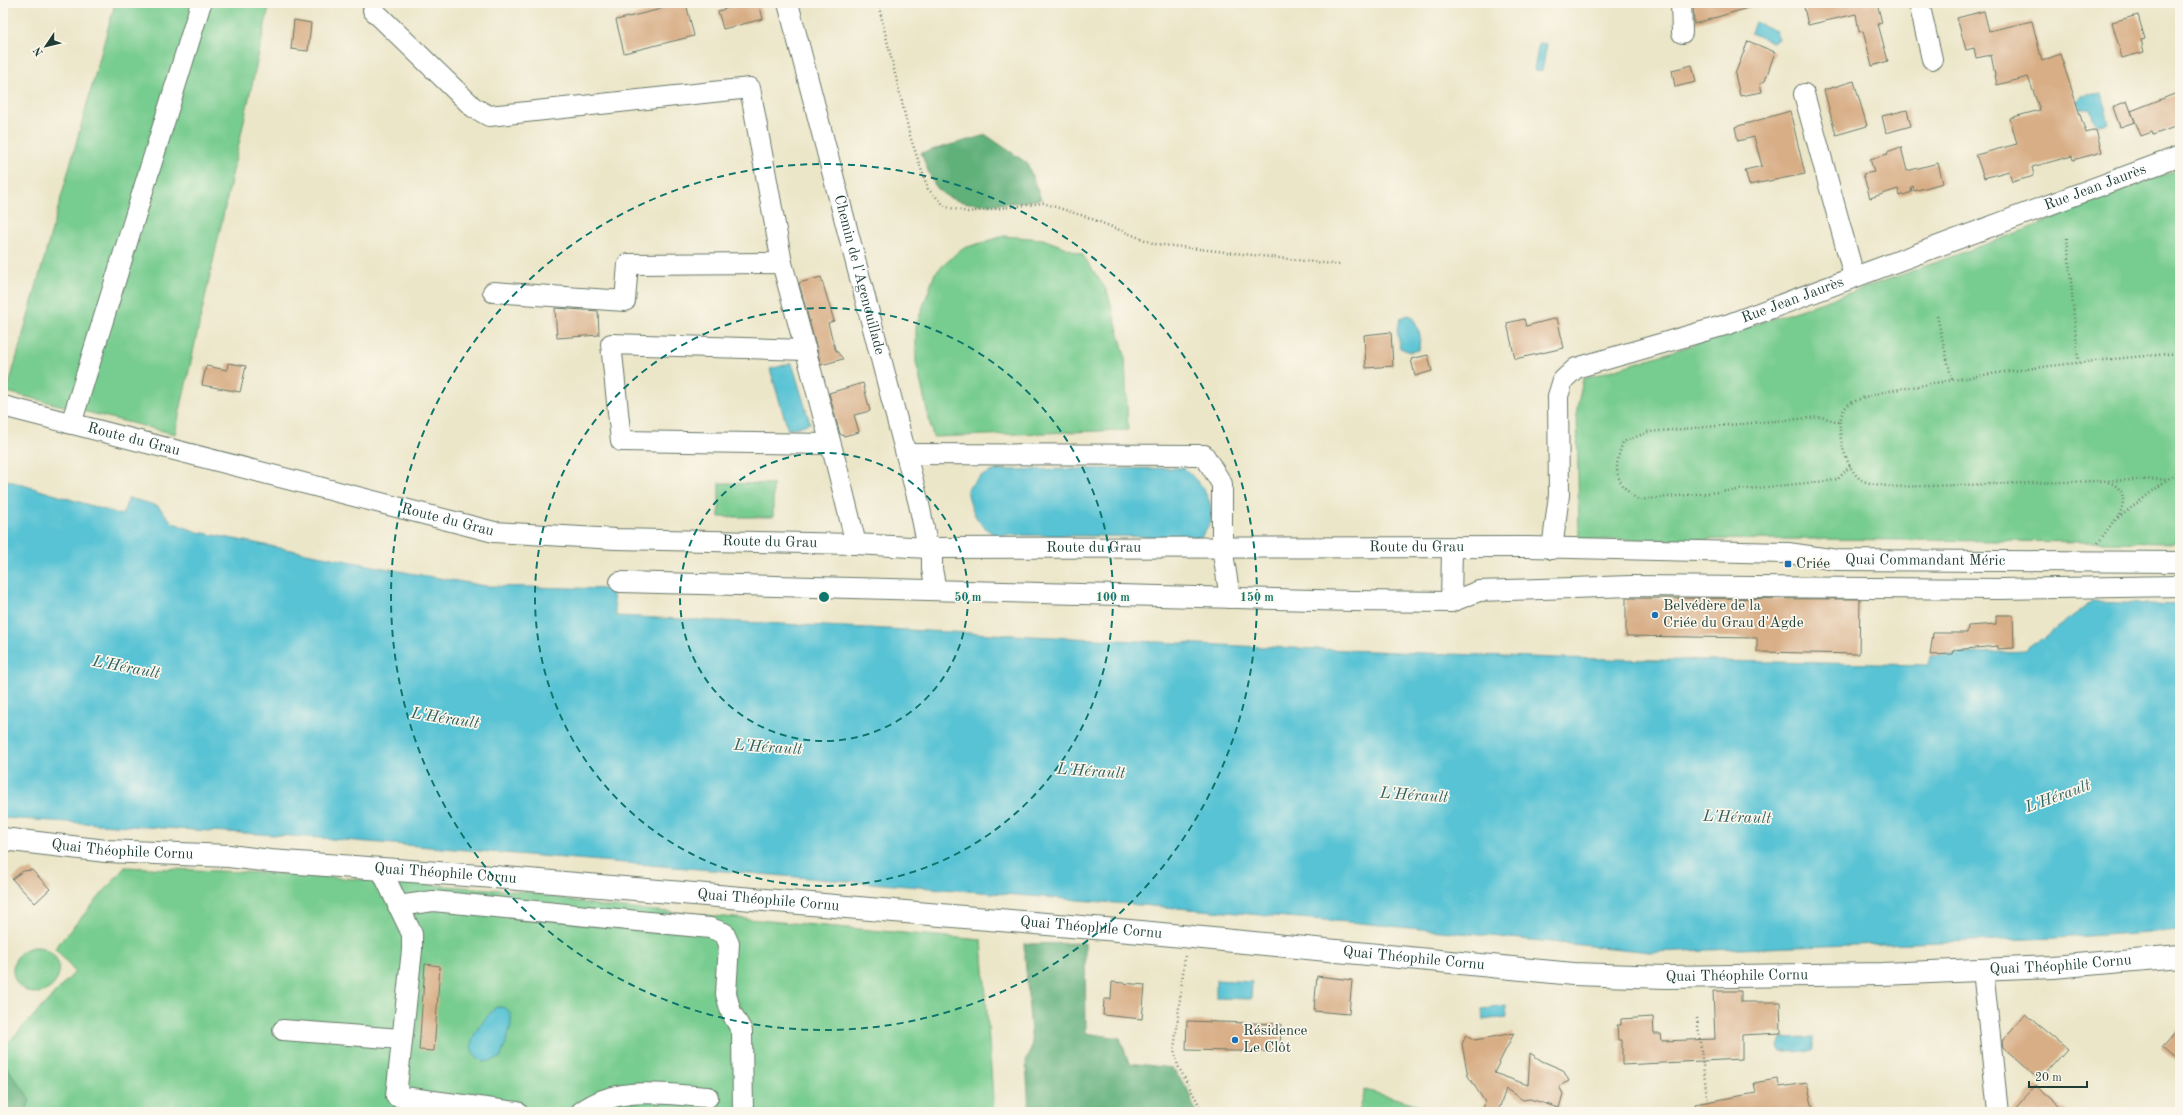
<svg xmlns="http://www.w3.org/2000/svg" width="2183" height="1115" viewBox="0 0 2183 1115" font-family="'Old Standard TT',serif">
	<rect width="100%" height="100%" fill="#fbf7ec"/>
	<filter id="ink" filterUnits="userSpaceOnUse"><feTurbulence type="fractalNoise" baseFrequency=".025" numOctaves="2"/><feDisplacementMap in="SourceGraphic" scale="8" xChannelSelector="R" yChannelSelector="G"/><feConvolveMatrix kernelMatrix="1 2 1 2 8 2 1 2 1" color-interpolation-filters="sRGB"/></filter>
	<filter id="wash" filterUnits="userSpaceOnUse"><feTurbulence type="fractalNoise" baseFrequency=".012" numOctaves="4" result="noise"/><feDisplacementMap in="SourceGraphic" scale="16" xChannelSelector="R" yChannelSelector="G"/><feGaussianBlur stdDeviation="0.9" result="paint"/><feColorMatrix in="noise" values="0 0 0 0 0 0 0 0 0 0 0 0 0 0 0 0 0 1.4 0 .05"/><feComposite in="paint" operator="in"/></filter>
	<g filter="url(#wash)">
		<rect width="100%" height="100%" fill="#ece6c9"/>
		<path fill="#77cc8f" stroke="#4b8462" d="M115,3H270L175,434L7,392Z
			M2180,169V543L1812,539L1579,540L1577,408L1583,379C1726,336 1868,288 2008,236C2066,215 2121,188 2180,169Z
			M1004,236L1043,239L1082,254L1107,291L1125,356L1128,430L933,437L916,362V326L935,273L961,249Z
			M719,483L773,484V517H719Z
			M125,867L289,874L528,892L602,906L982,940L994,1112H26L29,1099L3,1062V1048L75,972L55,948Z
			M13 970a23 23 0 1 1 46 0a23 23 0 1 1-46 0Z
			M1365,1090L1446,1112H1359Z"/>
		<path fill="#61b07a" stroke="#407657" d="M986,135L1027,163L1041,199C1016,203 956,212 938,189C930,180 926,164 921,153Z
			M1085,943L1086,1033L1120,1038L1129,1063L1172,1068L1187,1088L1196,1112H1029L1026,1060L1032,1047L1024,944Z
			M3,1062L30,1099L26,1112H3Z"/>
		<path fill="#59c3d4" stroke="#3c8084" d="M1755,22L1776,31L1778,39L1772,42L1751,33Z
			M1539,43L1547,44L1542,71L1534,70Z
			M2101,93L2109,123L2098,125L2094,121L2090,108H2081L2077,101L2081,96Z
			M1408,315L1413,317L1420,335L1419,350L1410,352L1400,348L1397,328L1401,318Z
			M792,363L810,423L788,430L770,369Z
			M1184,468C1198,481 1215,499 1211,520C1209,526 1204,532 1201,537L994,535C975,521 971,511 967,489L981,476L996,470Z
			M3,479L122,515L129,498L158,506L173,523L198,532L415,574L486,586L612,589L616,616L1240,646L1556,658L1929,665L1930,655L2025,651L2092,602L2180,605V930L2056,938L1651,952L1360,923L307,837L3,818Z
			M1216,980L1252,982L1251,999L1216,998Z
			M1506,1006L1507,1017L1483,1020L1482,1009Z
			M497,1007C524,1006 505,1042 501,1057C494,1061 487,1063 480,1059C458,1046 484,1021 494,1009Z
			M1813,1037V1051L1781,1052L1778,1047L1781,1038Z"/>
		<g id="blocks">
			<path fill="#d8ae86" d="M686,3L694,36L624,53L616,20Z
				M748,3H759L763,19L723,29L718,11Z
				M1693,3H1753L1754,6L1694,24Z
				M1803,3H1877L1882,23L1878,24L1888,61L1872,66L1863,31L1859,32L1856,14L1808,25Z
				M1984,11L1989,31L2032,21L2042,61L2060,54L2086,133L2096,130L2102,152L2073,160L2072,156L2032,167L2034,176L2012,182L2009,171L1984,178L1976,155L2017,144L2010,118L2040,110L2028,77L1997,85L1991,55L1976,58L1974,48L1966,50L1957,18Z
				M2138,15L2145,39L2141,40L2144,52L2122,58L2112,22Z
				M294,20L311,23L308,51L291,49Z
				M1748,41L1775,52L1765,81L1760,84L1762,92L1740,96L1735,74Z
				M1692,65L1696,82L1675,87L1672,70Z
				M1854,81L1867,126L1836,135L1824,90Z
				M2177,93L2180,101V125L2153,135L2152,132L2141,136L2131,111Z
				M2127,101L2135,122L2120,127L2113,107Z
				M1907,110L1911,126L1886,133L1882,116Z
				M1790,111L1805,174L1749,185L1745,170L1762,166L1754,137L1738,141L1735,127Z
				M1901,147L1907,171L1938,163L1943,183L1914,191L1913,186L1911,187L1912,192L1900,196L1898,189L1870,198L1863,174L1874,172L1870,159L1888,154L1887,152Z
				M821,277L834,321L828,323L835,349L843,359L821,365L799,283Z
				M555,308L598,311L599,335L557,338Z
				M1557,318L1564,348L1515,359L1507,323L1524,319L1526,326Z
				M1391,332L1393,366L1366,368L1364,335Z
				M1428,355L1432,371L1415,376L1411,359Z
				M228,363L246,366L240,392L202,385L206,366L227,370Z
				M863,383L870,411L854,415L859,432L844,436L840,434L829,393Z
				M1626,598L1860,599L1859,654L1757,652V638L1626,636Z
				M1996,615H2013L2014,648L1997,649V646L1954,650L1953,654L1930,655L1933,633H1967L1968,626L1996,624Z
				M32,870L50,889L35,903L12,879L23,871Z
				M425,964L440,966L434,1051L419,1050Z
				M1317,976L1352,980L1349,1014L1314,1011Z
				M1112,982L1145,985L1142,1019L1103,1015L1104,999H1111Z
				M1713,991H1741V1002H1780L1781,1033L1742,1035V1059L1622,1065V1040H1618L1617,1025H1621V1019L1653,1017L1654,1034H1661L1662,1041L1715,1039Z
				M2025,1014L2067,1049L2040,1080L2003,1047L2002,1041Z
				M1187,1021L1281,1024L1280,1052L1186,1050Z
				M2180,1027V1063L2162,1048Z
				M1514,1033L1494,1073L1528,1085L1530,1053L1542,1061L1563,1070L1569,1081L1559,1086L1563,1094L1559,1108L1530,1099L1523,1100L1506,1089L1498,1112H1482L1485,1102L1468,1076L1462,1044L1466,1035L1475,1040Z
				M1777,1079L1780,1087L1807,1083L1813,1109L1802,1112H1769L1768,1107L1743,1112H1695V1104L1756,1093L1754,1083Z
				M2036,1085L2050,1097L2067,1112H2012Z"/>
		</g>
	</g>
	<g filter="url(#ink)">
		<use href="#blocks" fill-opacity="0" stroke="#677868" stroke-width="1"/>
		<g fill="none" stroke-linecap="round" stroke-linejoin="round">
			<defs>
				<g id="minor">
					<path id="s1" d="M788,3L919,504L928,548L932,556V569L936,590"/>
					<path d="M1681,3L1682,33"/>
					<path d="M1919,3L1932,59"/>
					<path d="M373,10L473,107L489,116L750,88L782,263L837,467L856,544"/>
					<path d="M1804,94L1854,276"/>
					<path d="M493,292L625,301L628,264L782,263"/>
					<path d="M806,350L611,344L621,441L829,444"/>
					<path id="s2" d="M3,406L494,532L616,539L856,544L928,548L1529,547L1788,553L1837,560L2180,562"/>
					<path d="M71,424L201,3"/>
					<path d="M906,454L1204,455L1222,484V547L1230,598"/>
					<path id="s3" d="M1552,549L1559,495L1558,396L1563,380L1576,368L1729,324L2180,156"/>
					<path d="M620,582L1353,601L1451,602L1479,591L1631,586L2001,589L2180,586"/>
					<path d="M1451,602L1452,548"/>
					<path d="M381,869L412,934V950L396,1096L517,1112"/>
					<path d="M398,906L433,901L710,928L724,933L729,944L726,994L731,1012L742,1031L743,1112"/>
					<path d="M1983,970L1998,1112"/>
					<path d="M283,1030L401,1039"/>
					<path d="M581,1112C618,1084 665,1095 708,1097"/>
				</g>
				<g id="major">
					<path id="s4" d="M3,839L106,851L229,856L270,861L494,877L1141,932L1573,974L1666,977L1882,974L2053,967L2180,956"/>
				</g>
			</defs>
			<use href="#minor" stroke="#677868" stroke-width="22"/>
			<use href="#major" stroke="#677868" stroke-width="24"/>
			<path stroke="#677868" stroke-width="2.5" stroke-dasharray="1 3" stroke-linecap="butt" d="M878,3L910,136L928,189L946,207L968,212L1043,203L1087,217L1155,244L1341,265
				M2067,238L2078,361
				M1937,316L1952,380
				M2180,353C2096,360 2013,369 1930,384C1904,389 1875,391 1851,403C1829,414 1844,467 1860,479C1867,484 1883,485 1892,487L2168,479L2180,470
				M1839,422L1821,417L1648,432L1623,442C1613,470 1614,481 1638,500L1837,480L1850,466
				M2108,482C2127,489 2125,502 2118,518
				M3,522L5,523
				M2098,543L2113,522L2168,479
				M1185,956L1174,1050L1178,1066L1203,1112
				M1697,1018L1709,1112"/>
			<use href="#minor" stroke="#fff" stroke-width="20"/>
			<use href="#major" stroke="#fff" stroke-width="22"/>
		</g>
	</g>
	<g fill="none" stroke="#0f766e" stroke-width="2" stroke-dasharray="7 5">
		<circle cx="824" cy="597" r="144"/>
		<circle cx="824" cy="597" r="289"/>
		<circle cx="824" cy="597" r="433"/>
	</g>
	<g fill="#1f6fb2" stroke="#fbf7ec" stroke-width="1.5">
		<rect x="1784" y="560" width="8" height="8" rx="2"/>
		<circle cx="1655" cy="615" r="4"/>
		<circle cx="1235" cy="1040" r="4"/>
	</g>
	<g text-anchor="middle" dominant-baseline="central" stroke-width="3.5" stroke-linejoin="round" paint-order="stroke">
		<g font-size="15" fill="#1f3d34" stroke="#fbf7ec">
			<text stroke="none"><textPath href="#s3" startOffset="738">Rue Jean Jaurès</textPath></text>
			<text stroke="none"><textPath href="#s1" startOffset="281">Chemin de l'Agenouillade</textPath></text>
			<text stroke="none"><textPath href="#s3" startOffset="415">Rue Jean Jaurès</textPath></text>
			<text stroke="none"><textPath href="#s2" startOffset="135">Route du Grau</textPath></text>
			<text stroke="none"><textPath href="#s2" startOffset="459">Route du Grau</textPath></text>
			<text stroke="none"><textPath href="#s2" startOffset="783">Route du Grau</textPath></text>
			<text stroke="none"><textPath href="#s2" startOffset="1430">Route du Grau</textPath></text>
			<text stroke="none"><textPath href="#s2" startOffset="1107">Route du Grau</textPath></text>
			<text stroke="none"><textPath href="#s2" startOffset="1939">Quai Commandant Méric</textPath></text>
			<text stroke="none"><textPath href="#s4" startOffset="120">Quai Théophile Cornu</textPath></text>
			<text stroke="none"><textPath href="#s4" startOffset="444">Quai Théophile Cornu</textPath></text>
			<text stroke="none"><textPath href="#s4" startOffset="768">Quai Théophile Cornu</textPath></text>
			<text stroke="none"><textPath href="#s4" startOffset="1092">Quai Théophile Cornu</textPath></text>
			<text stroke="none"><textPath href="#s4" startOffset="1416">Quai Théophile Cornu</textPath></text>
			<text stroke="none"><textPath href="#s4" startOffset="2064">Quai Théophile Cornu</textPath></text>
			<text stroke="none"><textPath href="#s4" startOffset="1740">Quai Théophile Cornu</textPath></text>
		</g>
		<g font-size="15" fill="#1f3d34" stroke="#fbf7ec" text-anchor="start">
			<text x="1796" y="564">Criée</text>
			<text x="1663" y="606">Belvédère de la<tspan x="1663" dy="17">Criée du Grau d'Agde</tspan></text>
			<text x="1243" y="1031">Résidence<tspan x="1243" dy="17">Le Clôt</tspan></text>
		</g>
		<g font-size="16" font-style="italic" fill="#2e5e5c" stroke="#fbf7ec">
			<text transform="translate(126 668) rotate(11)">L'Hérault</text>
			<text transform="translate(445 719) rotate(9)">L'Hérault</text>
			<text transform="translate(768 748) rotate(4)">L'Hérault</text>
			<text transform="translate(1091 772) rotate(4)">L'Hérault</text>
			<text transform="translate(1414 796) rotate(4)">L'Hérault</text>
			<text transform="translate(2058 797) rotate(-20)">L'Hérault</text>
			<text transform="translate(1737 818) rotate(2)">L'Hérault</text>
		</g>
	</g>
	<circle cx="824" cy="597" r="6" fill="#0f766e" stroke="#fbf7ec" stroke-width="2"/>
	<g font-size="12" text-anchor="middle" font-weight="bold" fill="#0f766e" stroke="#fbf7ec" stroke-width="3.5" stroke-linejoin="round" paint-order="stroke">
		<text x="968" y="601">50 m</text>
		<text x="1113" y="601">100 m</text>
		<text x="1257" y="601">150 m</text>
	</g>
	<rect width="2183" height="1115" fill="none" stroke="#fbf7ec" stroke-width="16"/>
	<g transform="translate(46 46) rotate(235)" stroke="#fbf7ec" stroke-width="3" paint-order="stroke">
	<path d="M0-3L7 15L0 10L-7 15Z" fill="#1f3d34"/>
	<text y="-6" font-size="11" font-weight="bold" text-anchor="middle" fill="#1f3d34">N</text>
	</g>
	<path d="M2029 1081v6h58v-6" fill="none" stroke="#1f3d34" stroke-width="2"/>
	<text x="2035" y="1081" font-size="12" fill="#1f3d34" stroke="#fbf7ec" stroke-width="3" paint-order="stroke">20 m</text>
</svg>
